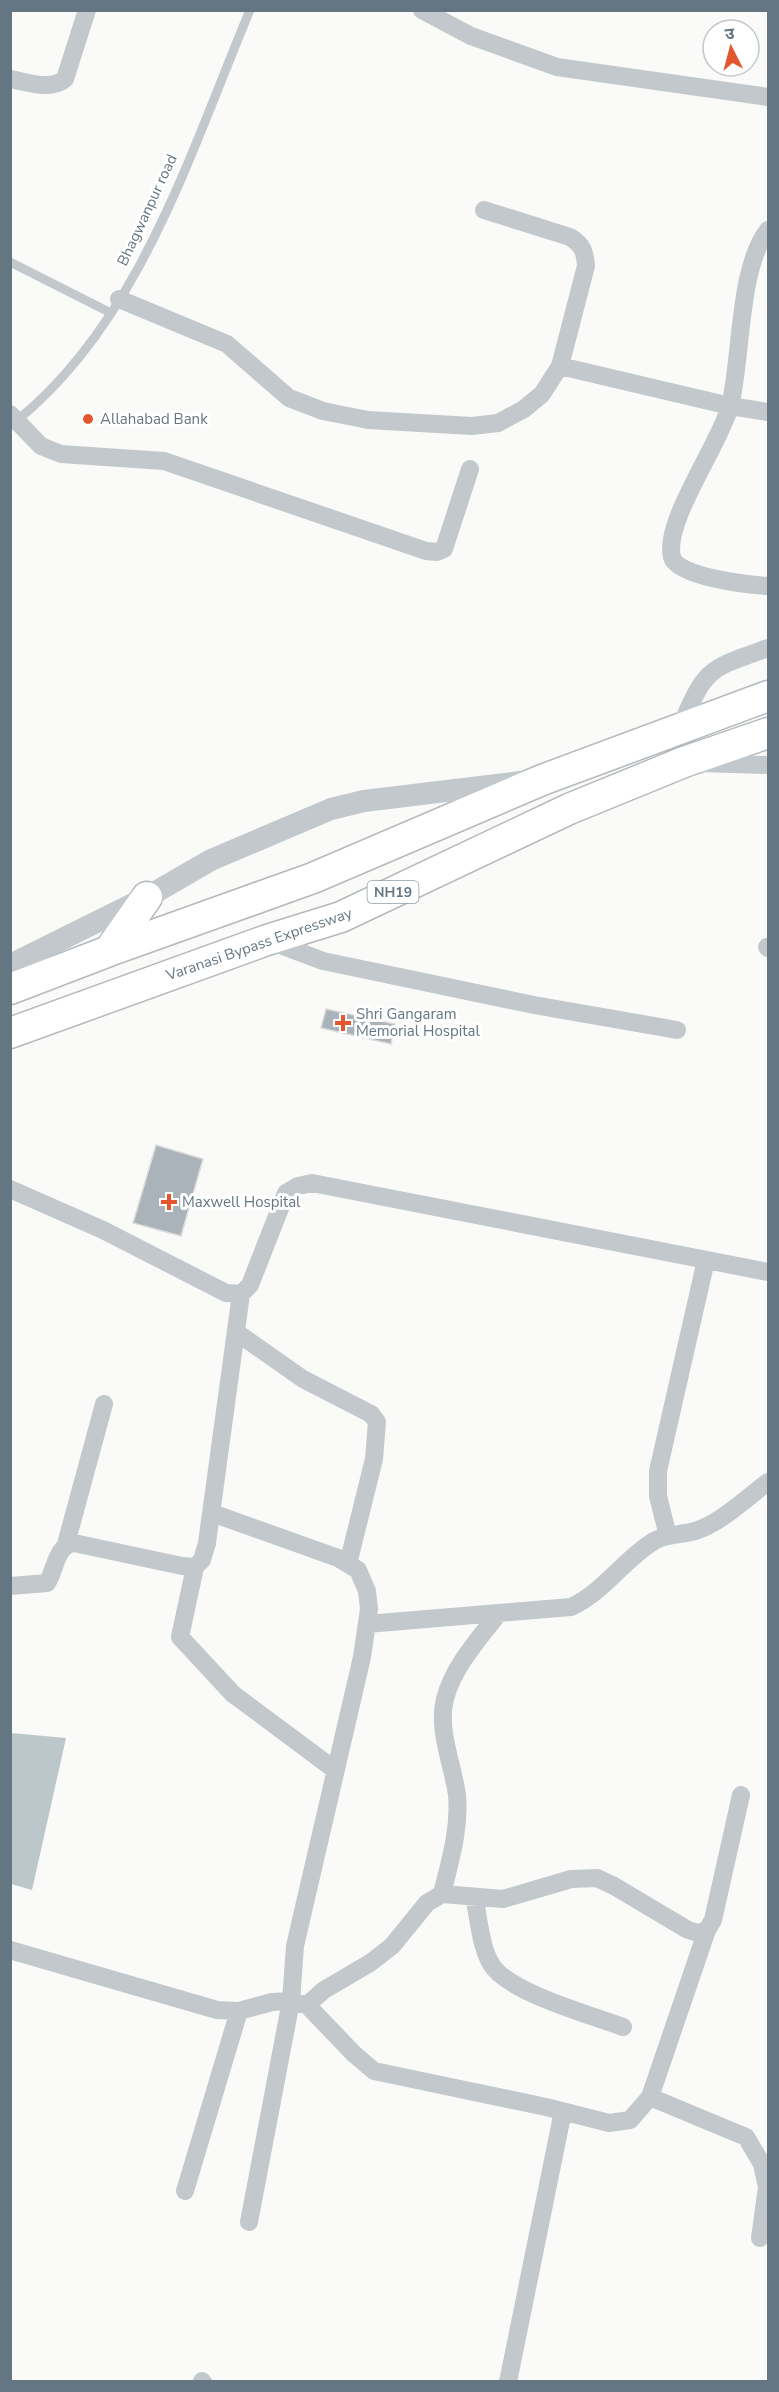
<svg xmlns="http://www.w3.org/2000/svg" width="779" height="2392" viewBox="0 0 779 2392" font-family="'Nunito Sans','Noto Sans Devanagari',sans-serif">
	<rect width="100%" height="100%" fill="#fafaf8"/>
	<path fill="#bbc7cb" d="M11,1733L66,1738L32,1890L11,1884Z"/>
	<path fill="#aab3b9" stroke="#dcdcda" stroke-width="1.5" d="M326,1009L395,1024L391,1044L321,1028Z
		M156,1145L203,1159L181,1236L133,1223Z"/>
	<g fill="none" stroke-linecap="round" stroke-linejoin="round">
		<defs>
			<path id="trunk" d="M109,951L147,897
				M10,989L109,951L313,878L542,780L768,696
				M10,1033L267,940L341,917L569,809L684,762L768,733"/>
		</defs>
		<use href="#trunk" stroke="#b4b9bd" stroke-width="33"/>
		<path stroke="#c3c8cc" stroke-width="9" d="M10,262L111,313
			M15,422C139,323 190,153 250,10"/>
		<path stroke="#c3c8cc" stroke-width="18" d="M422,10L471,36L557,67L768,97
			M10,79C28,82 50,91 65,79L87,10
			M768,230C738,268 742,358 730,406C720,444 663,522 672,557C677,577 750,585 768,586
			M119,299L227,344L289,398L323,411L368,420L472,426L498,423L524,409L542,394L560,366L586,266C585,252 583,245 570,237L484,210
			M560,366L730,406L768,412
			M10,414L41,446L61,454L164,461L426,551L437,552L444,549L470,469
			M681,726C706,667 709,669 768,648
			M701,763L768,765
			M267,940L323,961L534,1005L677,1030
			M767,947L768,948
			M10,1189L103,1230L226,1293L241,1294L250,1285L286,1193L298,1186L312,1183L768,1272
			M236,1332L303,1379L371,1414L377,1422L374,1459L348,1564
			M212,1513L338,1558L358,1570L367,1591L369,1609L362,1657L295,1946L291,2001L249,2222
			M668,1536L658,1496V1471L706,1260
			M66,1544L104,1404
			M195,1567L180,1637L233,1694L335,1770
			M10,1586L47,1583C56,1569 56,1545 74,1543L182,1566L195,1567L202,1560L207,1543L241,1294
			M367,1624L571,1607C604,1592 623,1560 654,1541C666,1534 681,1535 695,1531C721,1523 746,1498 768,1482
			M442,1894C450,1861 460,1829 457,1795C453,1765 437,1729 445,1699C453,1667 478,1640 498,1614
			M474,1897C479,1918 480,1945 491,1964C507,1992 591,2015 623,2027
			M10,1950L217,2010L239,2011L272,2002L291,2001L307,2005L354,2054L374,2071L546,2107L609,2123L630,2120L650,2097L707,1930
			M307,2005L324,1990L370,1963L392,1946L427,1903L442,1894L503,1899L571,1879L597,1878L614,1886L688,1930L698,1933L707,1930L713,1920L741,1795
			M650,2097L746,2137L762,2164L767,2187L760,2238
			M185,2191L239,2011
			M202,2381L203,2382
			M508,2382L563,2111"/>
		<path stroke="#c3c8cc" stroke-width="22" d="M10,965L147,897L211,860L331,809L364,801L520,782"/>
		<use href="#trunk" stroke="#fff" stroke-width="30"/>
	</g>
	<g fill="#e4572e" stroke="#fff" stroke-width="2">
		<circle cx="88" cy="419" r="6"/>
		<path d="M340 1014h6v6h6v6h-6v6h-6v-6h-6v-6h6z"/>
		<path d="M166 1193h6v6h6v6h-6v6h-6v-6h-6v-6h6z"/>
	</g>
	<g text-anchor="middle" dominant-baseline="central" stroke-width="6" stroke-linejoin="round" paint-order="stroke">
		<rect fill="#fff" stroke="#939fa8" stroke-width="1.5" x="367.5" y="881" width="51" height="22" rx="4.5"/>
		<g font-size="14" font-weight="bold" fill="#657683">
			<text x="393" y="892">NH19</text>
		</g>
		<g font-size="15" fill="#657683" stroke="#fff">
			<text transform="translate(147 210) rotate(-65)">Bhagwanpur road</text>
			<text transform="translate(259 944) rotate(-19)">Varanasi Bypass Expressway</text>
		</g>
		<g font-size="15" fill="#657683" stroke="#fff" text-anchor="start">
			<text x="100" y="419">Allahabad Bank</text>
			<text x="356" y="1014">Shri Gangaram<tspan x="356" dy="17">Memorial Hospital</tspan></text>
			<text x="182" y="1202">Maxwell Hospital</text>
		</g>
	</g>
	<rect width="779" height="2392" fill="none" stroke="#657683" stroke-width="24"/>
	<g transform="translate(731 48) rotate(354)"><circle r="28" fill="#ffffff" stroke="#c1c8cd" stroke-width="1.5"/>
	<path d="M0-4.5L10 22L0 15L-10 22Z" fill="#e4572e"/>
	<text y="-9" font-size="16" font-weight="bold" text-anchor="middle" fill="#657683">उ</text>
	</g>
</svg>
